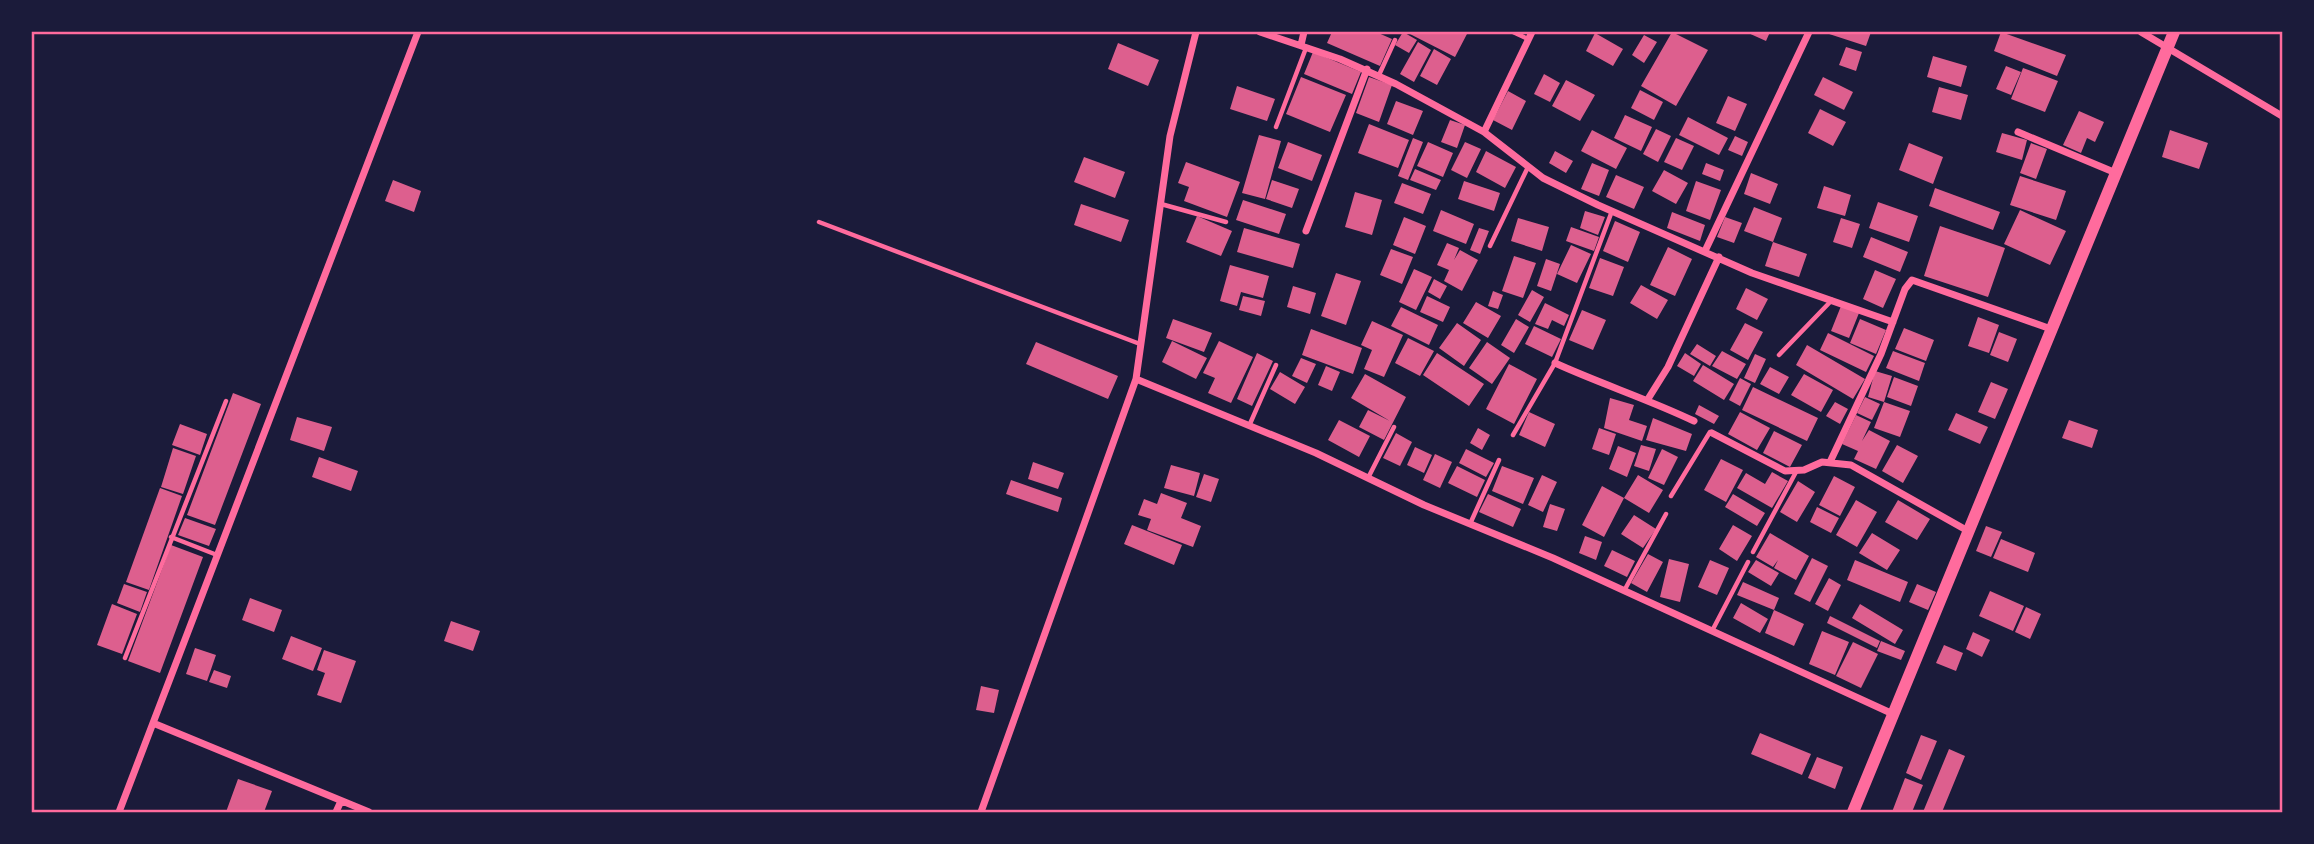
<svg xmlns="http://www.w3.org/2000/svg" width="2314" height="844" viewBox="0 0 2314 844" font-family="'Source Sans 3',sans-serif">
	<rect width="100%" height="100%" fill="#1b1b3a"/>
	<path fill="#dd5f8e" d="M1332,32H1376L1392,39L1380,66L1327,43Z
		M1403,32L1417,40L1409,53L1395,45Z
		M1406,32H1468L1455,57Z
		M1672,32L1708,50L1676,106L1641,86Z
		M1746,32H1770L1766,41Z
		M1823,32H1871L1866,46Z
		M2001,32L2066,55L2057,76L1994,51Z
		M1595,33L1623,49L1613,66L1586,51Z
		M1644,35L1657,42L1644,63L1632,55Z
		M1418,42L1431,50L1414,82L1400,74Z
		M1118,43L1159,60L1148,86L1108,69Z
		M1846,47L1862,52L1856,71L1839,65Z
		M1434,49L1451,59L1437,85L1420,76Z
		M1313,52L1361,72L1352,94L1304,74Z
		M1933,56L1967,66L1961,87L1927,77Z
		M2006,66L2021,72L2011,95L1996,89Z
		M2023,68L2058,81L2045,112L2011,99Z
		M1544,74L1560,83L1550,102L1534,94Z
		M1301,77L1346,95L1330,132L1286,114Z
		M1369,77L1392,85L1379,122L1356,113Z
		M1823,77L1853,92L1844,110L1814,95Z
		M1566,80L1595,95L1580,121L1552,106Z
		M1237,86L1275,99L1267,121L1230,109Z
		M1939,87L1968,95L1961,120L1932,112Z
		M1640,90L1663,102L1654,120L1631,108Z
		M1508,91L1526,101L1512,130L1493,120Z
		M1728,96L1747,104L1735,131L1716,123Z
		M1396,101L1423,111L1413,135L1387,124Z
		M1820,109L1846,122L1833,146L1808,133Z
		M2079,111L2104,122L2095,142L2087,138L2081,153L2063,145Z
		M1625,115L1652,127L1641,151L1614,138Z
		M1688,117L1728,138L1719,155L1679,135Z
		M1450,120L1465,125L1457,148L1441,142Z
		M1369,124L1409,140L1398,168L1358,153Z
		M1656,129L1671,136L1658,162L1643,154Z
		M1592,130L1627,148L1616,169L1581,151Z
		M2170,130L2208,143L2199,169L2162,157Z
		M2002,133L2027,140L2022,160L1996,152Z
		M1259,135L1281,141L1265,199L1242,193Z
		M1735,136L1748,142L1742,156L1728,150Z
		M1413,138L1423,142L1408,180L1398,176Z
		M1676,138L1694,146L1682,170L1664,162Z
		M1288,142L1322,155L1312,181L1278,168Z
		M1428,142L1453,153L1443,177L1417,166Z
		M1465,142L1481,149L1467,178L1451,170Z
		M1909,143L1943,157L1933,184L1899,170Z
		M2031,143L2047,149L2036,179L2020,173Z
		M1486,151L1516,167L1505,188L1476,172Z
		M1555,151L1573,161L1566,173L1549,163Z
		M1084,157L1125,172L1115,198L1074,182Z
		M1186,162L1240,182L1227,217L1184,201L1189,187L1178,183Z
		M1592,163L1609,170L1599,196L1581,189Z
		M1706,163L1724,170L1720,181L1702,174Z
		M1415,169L1441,180L1436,190L1410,180Z
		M1664,170L1688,183L1676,204L1652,191Z
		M1751,173L1778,184L1770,204L1744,194Z
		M1616,175L1644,187L1634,209L1606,197Z
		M2020,176L2066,191L2056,220L2010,205Z
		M393,180L421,191L414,212L385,201Z
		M1272,180L1299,189L1292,208L1266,199Z
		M1464,181L1500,193L1494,211L1458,199Z
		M1696,181L1721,190L1710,220L1686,211Z
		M1402,183L1431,194L1423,214L1394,203Z
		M1824,186L1851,195L1845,216L1817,208Z
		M1935,188L2000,212L1993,230L1929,206Z
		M1355,192L1382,200L1372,235L1345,227Z
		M1243,200L1286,214L1279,234L1236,220Z
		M1878,202L1918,216L1909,242L1869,228Z
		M1081,204L1129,220L1121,242L1074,225Z
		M1754,207L1782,218L1773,242L1744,231Z
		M1441,210L1474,224L1466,244L1433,231Z
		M2020,210L2066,231L2050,265L2004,244Z
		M1585,211L1605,217L1598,235L1580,228Z
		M1672,212L1705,225L1700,241L1667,228Z
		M1197,216L1232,231L1221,256L1186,242Z
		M1404,217L1426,226L1415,254L1393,245Z
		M1725,217L1742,223L1734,243L1717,237Z
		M1518,218L1549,227L1542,251L1511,241Z
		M1841,218L1860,224L1852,248L1833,242Z
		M1615,221L1640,232L1628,262L1603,251Z
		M1940,226L2005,248L1988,297L1924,276Z
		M1571,227L1599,237L1594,251L1566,241Z
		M1244,228L1300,244L1293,268L1237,252Z
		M1479,228L1489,231L1480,254L1470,250Z
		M1871,237L1908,252L1900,272L1863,257Z
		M1773,242L1807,254L1799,277L1765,266Z
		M1447,243L1459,248L1454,260L1460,250L1478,260L1462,291L1444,281L1449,270L1437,265Z
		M1571,245L1591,254L1577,283L1557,274Z
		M1668,247L1692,259L1675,296L1650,285Z
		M1391,249L1413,257L1402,284L1380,275Z
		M1514,256L1536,263L1523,298L1502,291Z
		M1600,258L1624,267L1613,296L1589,288Z
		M1546,259L1560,264L1551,291L1537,286Z
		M1230,265L1269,276L1263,298L1241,292L1237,306L1220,301Z
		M1414,269L1432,277L1416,310L1399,302Z
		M1875,270L1896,279L1883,308L1863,299Z
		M1336,273L1361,281L1346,325L1321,316Z
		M1434,279L1447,286L1440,299L1428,292Z
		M1641,285L1668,300L1657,319L1630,303Z
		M1293,286L1316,293L1310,314L1287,307Z
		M1746,288L1768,299L1757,320L1736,309Z
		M1532,290L1544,297L1530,322L1518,315Z
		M1493,291L1503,295L1498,309L1488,306Z
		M1243,296L1265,301L1261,316L1239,310Z
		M1427,296L1450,307L1443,322L1420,312Z
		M1476,302L1501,316L1488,338L1463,323Z
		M1545,303L1569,315L1564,326L1552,320L1548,329L1535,324Z
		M1841,306L1859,313L1849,338L1831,331Z
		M1401,307L1438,325L1429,345L1391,326Z
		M1582,310L1606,320L1593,350L1569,340Z
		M1978,317L1999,325L1989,353L1968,346Z
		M1173,319L1212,333L1204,352L1166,338Z
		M1516,319L1529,327L1514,353L1501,345Z
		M1860,319L1886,330L1876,354L1850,343Z
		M1372,321L1403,335L1384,377L1364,369L1372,350L1361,345Z
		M1457,323L1481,340L1464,366L1439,348Z
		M1745,323L1763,332L1748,360L1730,350Z
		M1534,326L1561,339L1552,357L1525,344Z
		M1904,328L1934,340L1926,361L1895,349Z
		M1311,329L1362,348L1353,374L1302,355Z
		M1999,332L2017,339L2008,362L1990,355Z
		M1828,333L1874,356L1866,372L1820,350Z
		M1408,338L1434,351L1420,376L1395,363Z
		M1172,341L1207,358L1196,379L1162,362Z
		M1219,341L1253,357L1231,403L1208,393L1215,378L1203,373Z
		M1036,342L1118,376L1108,399L1026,364Z
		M1487,342L1510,358L1492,384L1469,368Z
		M1697,344L1716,356L1710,366L1690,354Z
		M1807,345L1865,379L1853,399L1796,365Z
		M1722,351L1746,364L1737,379L1712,366Z
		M1893,351L1925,363L1919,381L1886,368Z
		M1257,353L1273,361L1252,406L1237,399Z
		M1437,353L1484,384L1469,406L1423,375Z
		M1685,353L1701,364L1694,376L1677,366Z
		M1755,354L1766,359L1755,383L1744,378Z
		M1301,358L1316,364L1307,383L1292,376Z
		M1509,364L1537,379L1514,424L1486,409Z
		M1703,365L1734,384L1724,400L1693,381Z
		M1326,366L1340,372L1332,391L1318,385Z
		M1770,367L1789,377L1779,394L1760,384Z
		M1875,371L1892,376L1884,402L1910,411L1900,437L1874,428L1884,402L1868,397Z
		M1280,372L1305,387L1295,404L1270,389Z
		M1365,374L1406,397L1384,440L1359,427L1368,410L1390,421L1351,398Z
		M1804,374L1833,390L1821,412L1791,395Z
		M1894,377L1918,386L1911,406L1887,397Z
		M1740,378L1751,384L1740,406L1729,400Z
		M1991,382L2008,389L1995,419L1978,412Z
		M1753,387L1818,418L1807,441L1742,410Z
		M233,393L261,404L215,525L187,515Z
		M1865,397L1880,404L1872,420L1857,413Z
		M1610,398L1634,405L1629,420L1647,426L1642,441L1604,428Z
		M1835,402L1848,409L1840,424L1826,416Z
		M1699,405L1719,416L1714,424L1695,414Z
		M1529,412L1555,424L1545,447L1519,435Z
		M1740,412L1770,428L1757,450L1728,434Z
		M1956,413L1988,427L1980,444L1948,430Z
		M1856,415L1871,422L1862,441L1869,430L1890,441L1876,469L1854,459L1858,451L1842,444Z
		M297,417L332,427L324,451L290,440Z
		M1653,418L1692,434L1686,451L1646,440Z
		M1339,420L1370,436L1359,457L1328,440Z
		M2069,420L2098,430L2092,448L2062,438Z
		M180,424L207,434L200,455L172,445Z
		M1478,428L1490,435L1482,450L1470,443Z
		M1599,428L1616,434L1609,455L1592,449Z
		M1774,431L1802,445L1790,467L1763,453Z
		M1396,433L1412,442L1400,466L1383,458Z
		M1641,445L1656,449L1649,471L1634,466Z
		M1897,445L1918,456L1903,483L1882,471Z
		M1618,446L1636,453L1627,477L1609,469Z
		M1415,447L1432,455L1424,473L1407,465Z
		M173,448L196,456L183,494L161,487Z
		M1466,449L1494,463L1486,477L1459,463Z
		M1662,449L1678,457L1664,485L1648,478Z
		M1435,454L1452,462L1440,488L1423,480Z
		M319,457L358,471L351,491L312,477Z
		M1721,459L1743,470L1726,502L1704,490Z
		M1033,462L1064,473L1058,489L1028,479Z
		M1171,465L1200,473L1194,496L1164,488Z
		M1457,466L1485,480L1477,497L1448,483Z
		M1502,466L1534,478L1523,504L1492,491Z
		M1772,472L1788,481L1772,508L1737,488L1746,473L1765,484Z
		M1204,474L1219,479L1211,502L1196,497Z
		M1542,475L1557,482L1543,512L1528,505Z
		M1638,475L1663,490L1649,513L1624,498Z
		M1834,476L1855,487L1840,516L1819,505Z
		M1011,480L1062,498L1058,512L1006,494Z
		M1798,481L1815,492L1797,522L1780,512Z
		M1602,486L1624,498L1604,537L1582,525Z
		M160,488L182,496L149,590L126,582Z
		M1161,493L1187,503L1181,518L1201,526L1193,547L1147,530L1151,519L1138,515L1144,499L1157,504Z
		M1488,494L1521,509L1513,527L1479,512Z
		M1733,494L1765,513L1757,526L1725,507Z
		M1856,500L1877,512L1857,547L1836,535Z
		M1898,500L1930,519L1917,540L1885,522Z
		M1550,504L1565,509L1557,531L1543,527Z
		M1817,507L1839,518L1831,533L1810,522Z
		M1634,515L1656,529L1643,548L1621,534Z
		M185,518L216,529L209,546L178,535Z
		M1132,525L1182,545L1174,565L1124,544Z
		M1733,525L1752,536L1737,561L1719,549Z
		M1986,526L2002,532L1991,557L1976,551Z
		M1770,533L1809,556L1796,580L1774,568L1778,560L1773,567L1756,557Z
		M1872,533L1900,550L1887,570L1859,553Z
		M1585,536L1602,542L1596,560L1579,553Z
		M2001,539L2035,553L2028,572L1993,558Z
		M171,545L203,557L160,673L128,661Z
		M1612,550L1635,561L1627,577L1604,566Z
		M1648,554L1663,562L1647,592L1631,583Z
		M1812,558L1828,566L1810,602L1794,594Z
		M1669,559L1689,564L1680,602L1660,597Z
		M1710,560L1729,568L1717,595L1698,587Z
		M1756,560L1779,573L1771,586L1748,572Z
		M1855,560L1908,582L1900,602L1847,580Z
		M1829,578L1841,585L1828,611L1815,604Z
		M1743,582L1779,598L1774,610L1737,595Z
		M124,584L147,592L140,612L117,603Z
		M1917,584L1936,592L1928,610L1909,602Z
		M1990,591L2024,606L2013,631L1979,616Z
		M250,598L282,610L274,632L242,620Z
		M1741,603L1768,619L1760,633L1733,618Z
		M112,604L137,614L122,654L97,645Z
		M1860,604L1903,630L1895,644L1852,618Z
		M2026,607L2041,614L2030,639L2015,632Z
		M1774,610L1804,624L1794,646L1765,633Z
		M1830,616L1880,641L1877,648L1827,623Z
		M451,621L480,631L473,651L444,641Z
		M1822,631L1849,642L1835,675L1809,664Z
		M1973,632L1990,640L1982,657L1966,649Z
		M291,636L322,648L313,671L282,659Z
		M1881,641L1905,651L1901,660L1877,651Z
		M1853,642L1878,654L1861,688L1836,676Z
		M1944,645L1963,653L1956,671L1936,663Z
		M195,648L216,655L207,681L186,674Z
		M324,650L356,661L341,703L317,695L325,673L317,670Z
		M214,670L231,676L227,688L209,682Z
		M981,686L999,690L994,713L976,710Z
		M1760,733L1811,754L1802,775L1751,754Z
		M1921,735L1937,741L1921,780L1906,773Z
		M1949,749L1965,756L1942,812H1923Z
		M1817,757L1843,767L1835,789L1808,778Z
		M1905,778L1923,785L1912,812H1892Z
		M238,779L272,791L264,812H226Z"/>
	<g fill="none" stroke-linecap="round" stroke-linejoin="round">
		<path stroke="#ff6b9d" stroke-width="4.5" d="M1513,32L1528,39
			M1379,75L1395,40
			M1276,127L1306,48
			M1161,204L1226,222
			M819,222L1140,344
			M1490,246L1528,167
			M1779,355L1832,300
			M1249,426L1276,365
			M1513,435L1555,363L1612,211
			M1368,478L1394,427
			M1671,496L1710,432
			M1470,524L1499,460
			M171,537L217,555
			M1753,552L1796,472
			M1624,591L1666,514
			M1712,631L1748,562
			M125,658L226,401"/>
		<path stroke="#ff6b9d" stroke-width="7" d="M1260,32L1340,59L1396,84L1484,132L1543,178L1598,205L1752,273L1893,322
			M2141,32L2282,116
			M1301,45L1304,32
			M1484,132L1532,32
			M2018,132L2116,173
			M1306,231L1367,69
			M1705,251L1809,32
			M1555,363C1601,384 1648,399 1694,421
			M1136,379L1316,453L1424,505L1553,558L1893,714
			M1648,399L1668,367L1719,257
			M1712,433L1785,471L1804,470L1822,462L1851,465L1968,531
			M1830,462L1881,354L1905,289L1912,280L2051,329
			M153,723L418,32
			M119,812L153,723L369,812
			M336,812L341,801
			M981,812L1136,379L1170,136L1196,32"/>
		<path stroke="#ff6b9d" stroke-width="12" d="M1853,812L2174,32"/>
	</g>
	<rect width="2314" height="844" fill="none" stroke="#1b1b3a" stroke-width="66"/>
	<rect x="33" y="33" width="2248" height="778" fill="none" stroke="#ff6b9d" stroke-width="2.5"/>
</svg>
